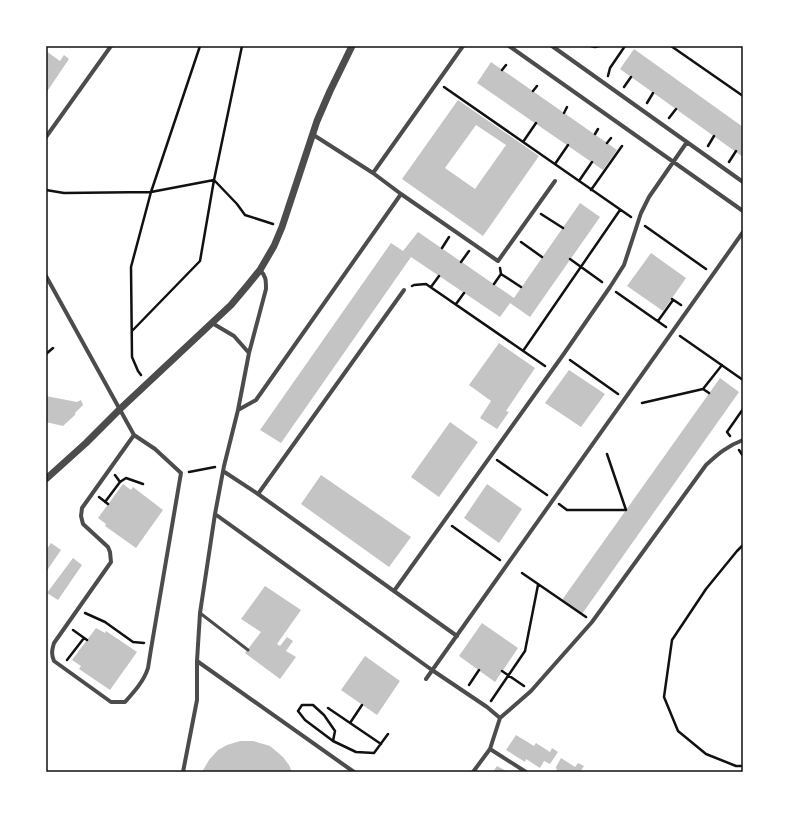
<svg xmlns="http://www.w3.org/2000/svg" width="789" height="818" viewBox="0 0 789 818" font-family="'Roboto Serif',serif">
	<rect width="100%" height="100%" fill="#fff"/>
	<path fill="#c4c4c4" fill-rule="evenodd" d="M634,49L743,127V157L620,69Z
		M46,51L60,61L64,55L69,59L46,93Z
		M491,62L617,150L603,170L477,83Z
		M458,100L539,156L483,236L402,179ZM476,125L506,145L475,189L445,168Z
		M580,203L600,217L530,317L510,303L500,317L411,257L281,443L260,430L391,243L403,251L418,232L514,298Z
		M651,253L686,278L663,311L627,286Z
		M499,343L535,368L506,411L509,412L497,429L480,418L491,401L469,385Z
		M569,370L605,394L581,427L545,403Z
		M720,378L739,392L582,614L562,600Z
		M46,396L77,402L81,400L83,405L75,413V415L63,426L46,422Z
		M450,422L478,442L439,497L411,477Z
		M321,475L411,537L389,567L301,504Z
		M123,484L131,490L133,487L163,510L136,548L105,526L106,524L98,518Z
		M487,484L522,509L499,543L464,518Z
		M51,543L61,550L46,572V550Z
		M73,558L82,565L58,600L47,593Z
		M265,586L301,610L277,644L280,646L287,637L293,641L286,651L296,657L280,679L245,653L261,632L241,619Z
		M482,623L518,648L495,682L459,656Z
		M96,628L105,633L106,631L137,652L110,690L79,669L81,666L72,660Z
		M365,656L400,681L377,715L341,690Z
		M516,735L534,746L536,743L550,752L552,748L558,752L550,764L544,761L540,768L526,759L525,762L506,750Z
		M240,741H253L270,746L283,757L289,765L292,772H202L209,760L218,750L227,745Z
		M561,758L575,767L578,763L584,766L580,772H557L556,767Z
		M497,766L508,772H493Z"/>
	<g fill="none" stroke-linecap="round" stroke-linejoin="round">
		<path stroke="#111" stroke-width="2.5" d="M591,46L595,47L599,46
			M671,46L743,96
			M502,70L506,65
			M608,76L610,68L625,46
			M444,87L631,217
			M624,87L631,77
			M533,91L537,86
			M647,103L653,93
			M564,113L567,107
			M669,118L676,109
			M595,134L598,129
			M523,142L536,123
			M607,143L611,138
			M708,146L714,136
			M729,162L736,151
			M555,164L568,145
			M579,181L592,162
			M46,190L64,193L151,192L214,180L237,204L245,215L273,224
			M591,190L622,146
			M541,214L563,228
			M645,226L706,269
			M521,242L542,257
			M442,248L449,237
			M570,259L602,282
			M461,262L469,251
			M500,268L501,274L521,287
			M494,284L501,274
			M412,286L414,285L426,284L545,366
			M431,287L439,276
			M616,292L666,327
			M672,299L681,305
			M456,304L464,293
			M658,321L673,300
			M132,331L200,261L214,180L242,46
			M680,336L743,380
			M523,351L620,210
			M46,354L53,348
			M570,360L618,394
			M141,375L138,371L132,357L131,267L151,192L200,46
			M703,389L709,393
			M642,403L703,389L722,365
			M730,436L727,432L743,409
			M739,450L743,456
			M497,460L547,495
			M189,472L215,467
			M120,482L126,478L143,484
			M99,497L108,504
			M105,502L120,482L115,475
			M559,504L567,510H626L607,454
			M452,526L500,560
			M743,545L737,551L706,589L672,640L664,697L678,731L706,754L736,766H743
			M522,573L586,617
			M85,613L105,622L133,642L144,643
			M73,630L87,640
			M67,660L84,638
			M502,671L524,686
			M469,685L479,670
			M491,701L525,651L538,585
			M328,708L381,744
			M350,723L362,705
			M333,741L335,731L324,715L313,705H302L298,711L305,720L333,741L356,752L374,753L388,734"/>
		<path stroke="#4c4c4c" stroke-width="3" d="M200,613L248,650"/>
		<path stroke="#4c4c4c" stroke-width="4" d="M509,46L743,211
			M552,46L743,182
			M46,137L111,46
			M373,173L463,46
			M401,194L498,261L555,181
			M46,276L134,435L155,449L181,473L151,649C150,655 149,662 148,668C144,681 134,692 125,702H111L54,661C51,654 52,650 54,643L111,562L110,552L108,547L83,524L81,516L82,508L134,435
			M212,323L234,336L249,353
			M238,410L256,400L401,194L373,173L312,134
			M223,471L258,494L457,636
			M258,494L404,290
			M215,514L432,670L487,707L500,718
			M394,591L563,355L610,287L624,265L641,213L649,197L687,142
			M197,661L354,772
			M426,679L743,232
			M490,749L526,772
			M183,772L197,700V661L200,613L215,514L224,466L238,410L249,353L266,289C266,280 266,276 260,270
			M473,772L490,749L500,718L531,691L592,622L706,465C718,454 727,446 743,440"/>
		<path stroke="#4c4c4c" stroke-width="7" d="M46,479L86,443L120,409L231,305L247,286L260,270L274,246L282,227L317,121L330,91L352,46"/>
	</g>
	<rect width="789" height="818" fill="none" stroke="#ffffff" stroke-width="94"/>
	<rect x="47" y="47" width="695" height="724" fill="none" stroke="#111" stroke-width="1.5"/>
</svg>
